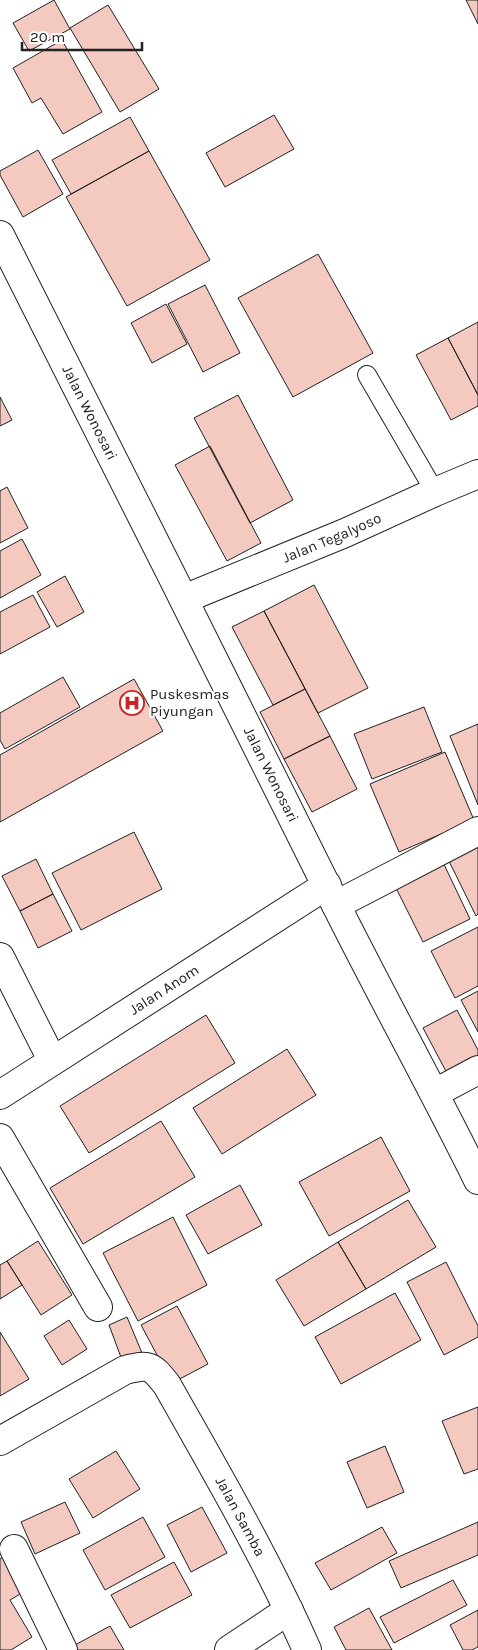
<svg xmlns="http://www.w3.org/2000/svg" width="478" height="1650" viewBox="0 0 478 1650" font-family="Karla,sans-serif">
	<rect width="100%" height="100%" fill="#fff"/>
	<path fill="#f3c9c0" stroke="#222" d="M54,0L70,29L29,51L13,23Z
		M466,0H478V24Z
		M108,5L159,89L120,112L70,28Z
		M62,40L102,112L63,134L41,98L32,103L13,68Z
		M274,115L294,149L225,187L206,153Z
		M130,117L149,151L71,194L52,160Z
		M38,150L63,194L23,217L0,175V171Z
		M149,151L210,260L127,306L66,197Z
		M318,254L373,353L293,397L238,298Z
		M205,285L240,353L203,372L168,304Z
		M166,304L187,344L152,363L131,323Z
		M478,322V395L448,338Z
		M448,338L478,395V406L451,420L416,355Z
		M238,395L293,500L250,523L194,418Z
		M0,397L12,420L0,426Z
		M210,446L261,543L227,561L175,465Z
		M7,487L28,528L0,543V491Z
		M22,539L41,575L0,598V551Z
		M65,576L84,612L57,627L37,592Z
		M314,585L368,688L318,713L264,611Z
		M33,595L50,627L0,654V612Z
		M264,611L305,689L273,705L232,627Z
		M63,677L80,707L5,749L0,740V713Z
		M134,679L163,731L0,822V755Z
		M305,689L330,736L284,759L260,712Z
		M424,707L442,752L372,779L354,734Z
		M478,724V805L450,736Z
		M330,736L357,789L312,812L284,759Z
		M445,752L474,820L399,852L370,784Z
		M134,832L162,889L81,930L52,873Z
		M478,841V914L476,916L447,857Z
		M440,856L470,919L423,942L392,880Z
		M36,859L53,894L20,911L2,876Z
		M53,894L72,931L38,948L20,911Z
		M478,927V986L455,998L431,951Z
		M478,991V1032L461,1000Z
		M457,1010L478,1050V1059L448,1075L423,1028Z
		M206,1015L235,1063L89,1153L60,1106Z
		M287,1049L316,1095L222,1154L193,1108Z
		M161,1121L195,1177L83,1244L50,1188Z
		M381,1137L410,1191L329,1236L299,1182Z
		M240,1185L262,1225L208,1254L186,1215Z
		M408,1200L436,1247L366,1289L338,1242Z
		M173,1217L207,1285L138,1321L103,1253Z
		M38,1241L72,1295L41,1315L7,1261Z
		M338,1242L366,1289L304,1326L276,1280Z
		M7,1261L22,1285L0,1299V1265Z
		M446,1262L478,1326V1337L444,1355L407,1282Z
		M395,1293L421,1340L341,1384L315,1337Z
		M177,1306L208,1364L172,1383L141,1325Z
		M127,1317L142,1353L122,1360L109,1325Z
		M69,1320L87,1349L62,1365L44,1336Z
		M0,1332L29,1379L0,1396Z
		M478,1407V1469L464,1474L442,1421Z
		M385,1446L404,1492L367,1508L347,1462Z
		M116,1451L140,1489L93,1518L69,1479Z
		M65,1502L80,1533L35,1554L21,1522Z
		M202,1507L227,1553L191,1572L167,1525Z
		M143,1517L165,1557L105,1590L83,1550Z
		M478,1522V1555L401,1588L389,1561Z
		M382,1527L397,1553L331,1590L315,1563Z
		M5,1555L27,1590L10,1600L32,1637L11,1650H0V1559Z
		M174,1562L192,1595L130,1628L111,1595Z
		M453,1580L467,1605L394,1643L380,1617Z
		M369,1608L392,1650H346L334,1627Z
		M478,1610V1647L472,1650H463L450,1625Z
		M110,1626L124,1650H77L75,1645Z"/>
	<g fill="none" stroke-linecap="round" stroke-linejoin="round">
		<defs>
			<path id="service" d="M367,375L435,492"/>
			<g id="minor">
				<path id="s1" d="M184,599L345,533L435,492L478,474"/>
				<path d="M336,905L478,831"/>
				<path d="M0,957L52,1060"/>
				<path d="M435,1093L478,1070"/>
				<path id="s2" d="M0,1095L327,885"/>
				<path d="M0,1138L98,1307"/>
				<path id="s3" d="M0,1441L125,1370C150,1364 151,1365 167,1385C216,1472 267,1559 307,1650"/>
				<path d="M14,1549L63,1650"/>
				<path d="M229,1650L289,1610"/>
			</g>
			<g id="trunk">
				<path id="s4" d="M0,235C113,458 225,681 336,905C382,997 432,1087 478,1180"/>
			</g>
		</defs>
		<use href="#service" stroke="#222" stroke-width="20"/>
		<use href="#minor" stroke="#222" stroke-width="30"/>
		<use href="#trunk" stroke="#222" stroke-width="30"/>
		<use href="#service" stroke="#fff" stroke-width="18"/>
		<use href="#minor" stroke="#fff" stroke-width="28"/>
		<use href="#trunk" stroke="#fff" stroke-width="28"/>
	</g>
	<defs>
		<symbol id="hospital-ring" viewBox="-11 -11 22 22"><circle r="9.5" fill="#fff" stroke="#c62828" stroke-width="1.5"/><path d="M-5-5h3v3.5h4V-5h3V5h-3V1.5h-4V5h-3Z" fill="#c62828"/></symbol>
	</defs>
	<g fill-rule="evenodd">
		<use href="#hospital-ring" x="118" y="689" width="28" height="28"/>
	</g>
	<g text-anchor="middle" dominant-baseline="central" stroke-width="4" stroke-linejoin="round" paint-order="stroke">
		<g font-size="15" fill="#222" stroke="#fff">
			<text stroke="none"><textPath href="#s4" startOffset="199">Jalan Wonosari</textPath></text>
			<text stroke="none"><textPath href="#s1" startOffset="160">Jalan Tegalyoso</textPath></text>
			<text stroke="none"><textPath href="#s4" startOffset="604">Jalan Wonosari</textPath></text>
			<text stroke="none"><textPath href="#s2" startOffset="195">Jalan Anom</textPath></text>
			<text stroke="none"><textPath href="#s3" startOffset="344">Jalan Samba</textPath></text>
		</g>
		<g font-size="15" fill="#222" stroke="#fff" text-anchor="start">
			<text x="150" y="694">Puskesmas<tspan x="150" dy="17">Piyungan</tspan></text>
		</g>
	</g>
	<path d="M22 42v8h120v-8" fill="none" stroke="#222222" stroke-width="2.5"/>
	<text x="30" y="42" font-size="15" fill="#222222" stroke="#ffffff" stroke-width="4" paint-order="stroke">20 m</text>
</svg>
